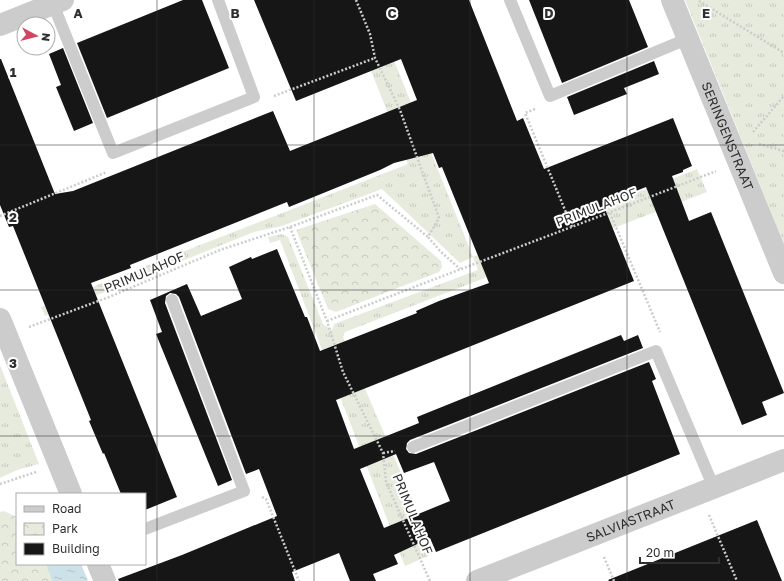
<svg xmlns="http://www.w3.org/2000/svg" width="784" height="581" viewBox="0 0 784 581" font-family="'Golos Text',sans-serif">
	<defs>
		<pattern id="grass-tufts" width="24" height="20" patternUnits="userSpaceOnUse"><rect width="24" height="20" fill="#e7ebde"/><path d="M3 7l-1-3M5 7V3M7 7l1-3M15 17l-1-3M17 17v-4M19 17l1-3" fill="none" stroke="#c6cabf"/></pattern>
		<pattern id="park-crowns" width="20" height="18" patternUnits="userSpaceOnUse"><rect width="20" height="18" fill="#e7ebde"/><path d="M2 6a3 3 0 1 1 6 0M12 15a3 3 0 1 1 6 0" fill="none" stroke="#c6cabf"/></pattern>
		<pattern id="water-ripples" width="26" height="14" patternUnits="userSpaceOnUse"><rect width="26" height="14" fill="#cde1e8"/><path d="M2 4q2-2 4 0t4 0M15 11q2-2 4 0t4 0" fill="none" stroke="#b0c1c7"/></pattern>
	</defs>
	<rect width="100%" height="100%" fill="#fff"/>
	<path fill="url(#grass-tufts)" d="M343,0L379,23L473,257L697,169L707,192L345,332L343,337L413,501L410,508L428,556L405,566L280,240L270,243L268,237L282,234L288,237L323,324L332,330L334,324L478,270L473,257L460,263L382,189L282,226L254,232L45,316L41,307L408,164Z
		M685,0H784V244Z
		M0,365L39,464L17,470L0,478Z"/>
	<path fill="url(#park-crowns)" d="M375,204L441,261L442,267L439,272L336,312L328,309L296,230Z
		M4,511L17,517V564H46L52,581H0V512Z"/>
	<path fill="url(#water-ripples)" d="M46,564H81L88,581H52Z"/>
	<path fill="#161616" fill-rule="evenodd" d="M183,0H202L229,68L107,118L77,43Z
		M254,0H469L517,121L523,118L544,169L673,118L692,166L683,170V172L672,176L689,221L711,212L784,393L762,402L767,415L742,425L646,187L603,204L634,281L336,400L354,449L419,423L417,417L511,379L621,335L624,341L638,335L643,348L410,440L407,443L406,449L409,453L416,454L649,362L656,379L652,381L680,454L436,552L430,538L394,555L398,564L373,574L376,581H350L339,553L292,572L295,581H119L118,579L182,555L277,516L259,469L246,474L179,297L176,294L170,293L166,296L165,303L232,480L218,486L156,334L162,332L150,300L187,284L201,316L242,299L229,267L251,257L252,259L277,249L305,317H307L320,351L417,313L416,311L439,301L489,283L442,167L439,168L433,153L394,163L380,170L289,207L287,202L130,265L131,268L91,283L177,497L145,510V494H121L104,453L103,454L89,421L91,420L13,226L9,227L0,205V59H1L55,194L73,191L273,111L290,151L417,100L401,59L296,101ZM396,454L404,473L434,462L450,501L384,528L360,469Z
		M529,0H629L648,47L562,83Z
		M63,48L93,123L74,131L56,87L61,85L49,54Z
		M654,61L659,74L624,88L627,94L574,115L567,97Z
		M757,520L782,581H609L608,580Z"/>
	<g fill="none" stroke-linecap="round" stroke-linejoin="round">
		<path stroke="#ccc" stroke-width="2.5" stroke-dasharray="2 2" stroke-linecap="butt" d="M356,0L370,34L375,58L400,110L439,218L428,237L440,251L460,269
			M699,1L784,53
			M274,96L375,58
			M535,109L525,113L572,227
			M753,132L784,96
			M759,144L784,151
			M610,213L660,332
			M0,216L107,172
			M290,227L327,321L343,372L383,453L386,482L430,581
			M327,321C456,270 587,222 716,171
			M29,327L109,297L220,250L290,227L377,195L428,237
			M383,453L395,451
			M0,484L36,472
			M262,497L266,499L299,581
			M709,515L737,581
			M604,557L614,581"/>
		<path stroke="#ccc" stroke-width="12" d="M510,0L550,96L687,39
			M53,4L113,153L254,97L218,0
			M413,447L656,351L714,488
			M145,529L244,491L172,300"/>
		<g stroke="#ccc" stroke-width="22">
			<path id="s1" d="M672,0L784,273"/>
			<path d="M0,25L63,0"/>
			<path d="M0,319L71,494"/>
			<path d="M98,564L105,581"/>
			<path id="s2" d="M477,581L784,460"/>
		</g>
	</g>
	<path fill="none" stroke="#2f2f2f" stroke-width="1" stroke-opacity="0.55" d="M157,0V581M314,0V581M470,0V581M627,0V581M0,145H784M0,290H784M0,436H784"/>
	<g text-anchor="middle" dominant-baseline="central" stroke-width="4" stroke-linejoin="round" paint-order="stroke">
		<g font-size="13" fill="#2f2f2f" stroke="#fff">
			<text stroke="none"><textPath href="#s1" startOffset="147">SERINGENSTRAAT</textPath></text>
			<text transform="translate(596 207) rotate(-21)">PRIMULAHOF</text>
			<text transform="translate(144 272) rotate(-23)">PRIMULAHOF</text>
			<text transform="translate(413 514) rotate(68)">PRIMULAHOF</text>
			<text stroke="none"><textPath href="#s2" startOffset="165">SALVIASTRAAT</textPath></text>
		</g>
	</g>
	<g font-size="13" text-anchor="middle" font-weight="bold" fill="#2f2f2f" stroke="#fff" stroke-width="4" stroke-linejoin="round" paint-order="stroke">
		<text x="78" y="18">A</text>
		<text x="235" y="18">B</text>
		<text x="392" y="18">C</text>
		<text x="549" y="18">D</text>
		<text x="706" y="18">E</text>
		<text x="13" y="77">1</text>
		<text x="13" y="222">2</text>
		<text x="13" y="368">3</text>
	</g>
	<rect x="16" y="493" width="130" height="72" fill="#ffffff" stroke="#acacac"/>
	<rect x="24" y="506" width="20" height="6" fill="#cccccc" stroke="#acacac"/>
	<text x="52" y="513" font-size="12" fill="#2f2f2f">Road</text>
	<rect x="24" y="523" width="20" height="12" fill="url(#park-crowns)" stroke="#acacac"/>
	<text x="52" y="533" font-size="12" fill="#2f2f2f">Park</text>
	<rect x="24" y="543" width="20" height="12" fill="#161616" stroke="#acacac"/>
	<text x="52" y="553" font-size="12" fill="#2f2f2f">Building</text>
	<g transform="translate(36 36) rotate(97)"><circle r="19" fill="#ffffff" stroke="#acacac"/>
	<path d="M0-3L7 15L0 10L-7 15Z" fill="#d24561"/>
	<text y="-6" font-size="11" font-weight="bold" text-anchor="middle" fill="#2f2f2f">N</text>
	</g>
	<path d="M640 557v6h79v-6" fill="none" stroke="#2f2f2f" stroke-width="2"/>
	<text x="646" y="557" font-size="12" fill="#2f2f2f" stroke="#ffffff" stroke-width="3" paint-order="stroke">20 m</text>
</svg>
